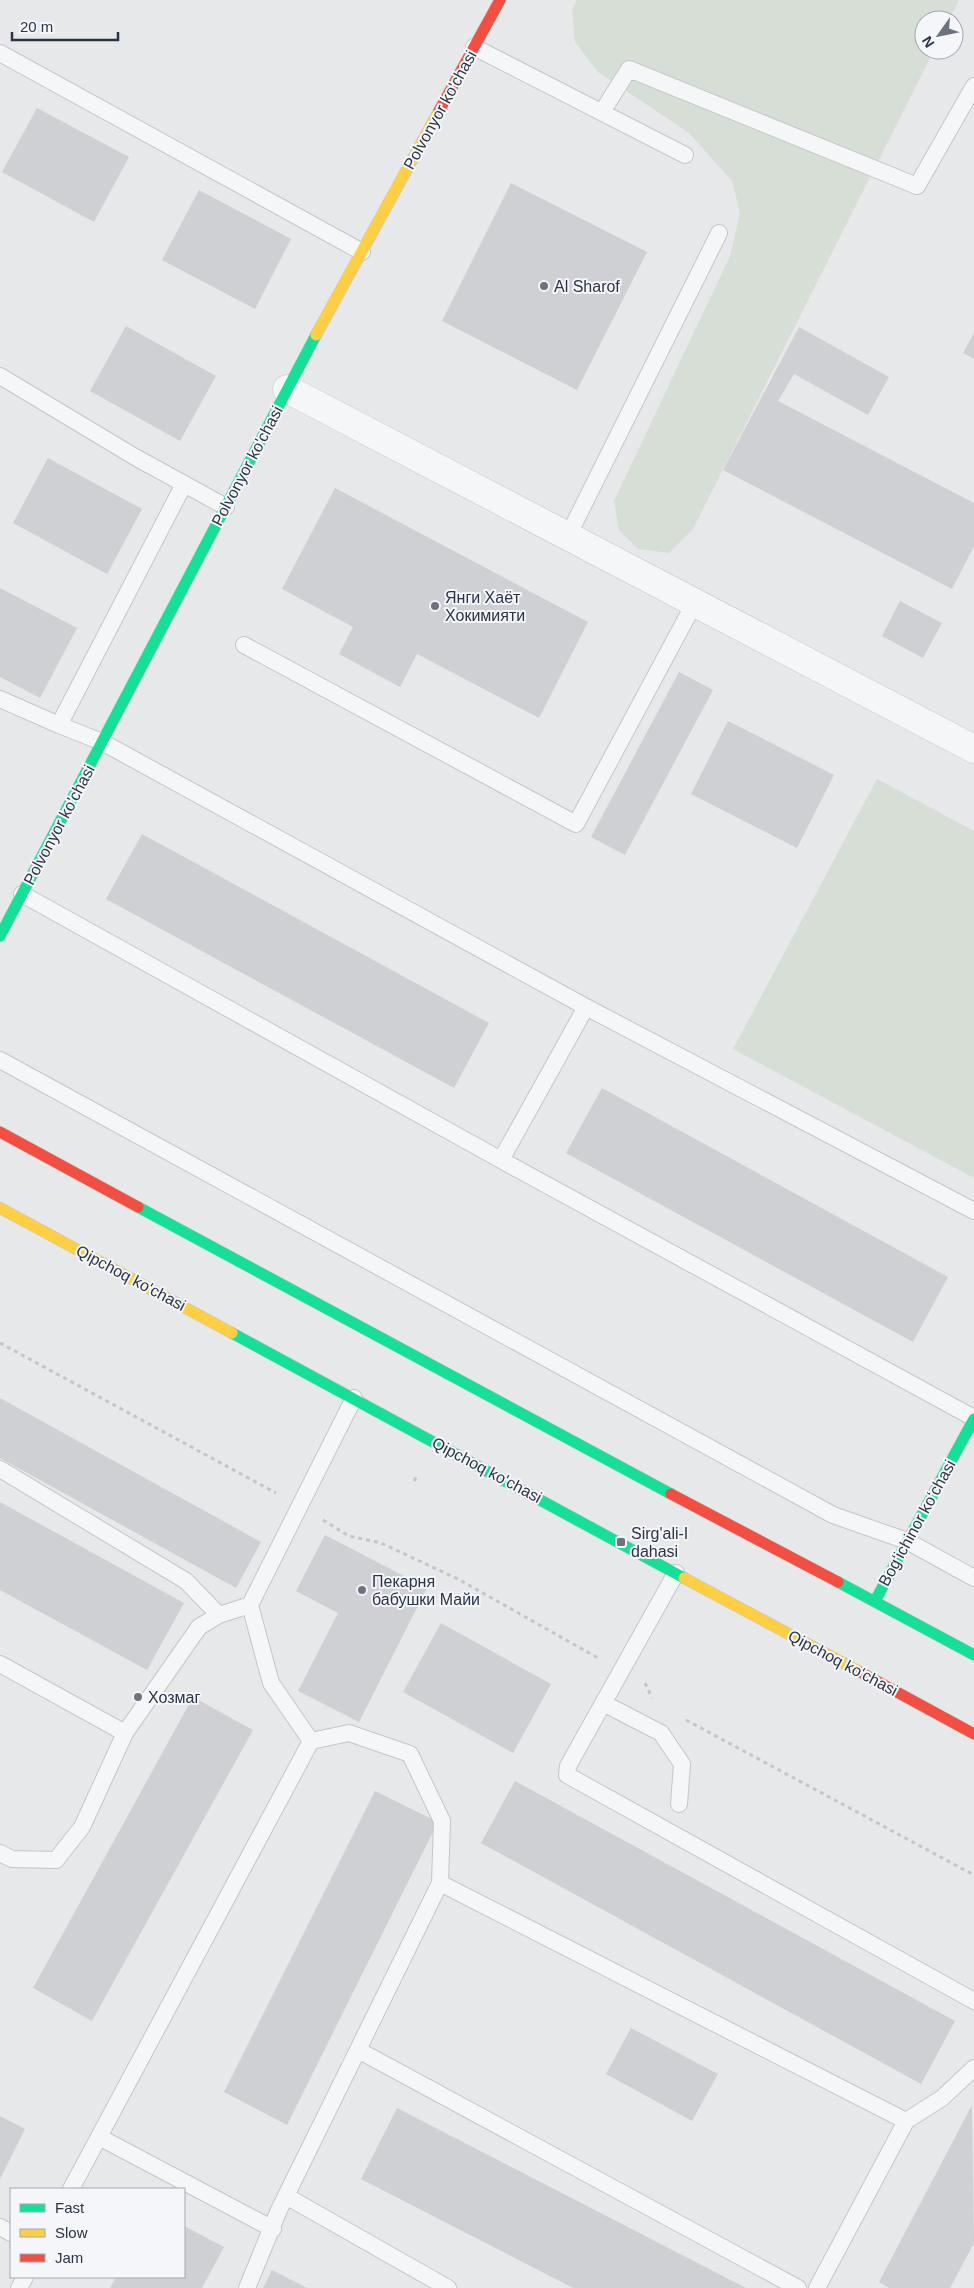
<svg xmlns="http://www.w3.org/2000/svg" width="974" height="2288" viewBox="0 0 974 2288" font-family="Helvetica,sans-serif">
	<rect width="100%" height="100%" fill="#e6e8ea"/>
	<path fill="#d6ded6" d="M577,0H959L949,20H924V50H934L693,529L669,553L638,549L619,530L614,501L730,256L740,213L732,181L689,133L598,72L575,42L572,10Z
		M877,779L974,831V1178L733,1049Z"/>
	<path fill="#ced0d3" d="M37,108L129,157L94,222L2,172Z
		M511,183L647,252L577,390L442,321Z
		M199,190L291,239L255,309L162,260Z
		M126,326L216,376L180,441L90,391Z
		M799,327L889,377L868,415L794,374L778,401L974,503V546L952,589L723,470Z
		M974,333V359L963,353Z
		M48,458L142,509L107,574L13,523Z
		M335,488L588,622L539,718L417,654L400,687L339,654L353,627L282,589Z
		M0,588L77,628L40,698L0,677Z
		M900,601L942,623L923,658L882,636Z
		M679,672L713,690L625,855L591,837Z
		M728,721L834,775L797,848L691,794Z
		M142,834L489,1023L454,1088L106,899Z
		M602,1088L948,1277L913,1342L566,1153Z
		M0,1398L261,1542L236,1588L0,1458Z
		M0,1502L184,1603L147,1670L0,1590Z
		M325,1535L427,1588L359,1722L298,1691L338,1613L296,1591Z
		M441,1623L551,1684L513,1753L403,1692Z
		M193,1697L253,1730L92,2021L33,1988Z
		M515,1781L955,2021L921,2084L481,1843Z
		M375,1791L438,1822L287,2125L224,2092Z
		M631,2028L718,2074L692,2121L606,2074Z
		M972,2105L974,2243L950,2288H889L879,2282Z
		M397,2108L746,2288H573L361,2179Z
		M0,2116L25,2129L0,2179Z
		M184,2226L224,2247L202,2288H110L116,2277H184Z
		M272,2270L307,2288H263Z"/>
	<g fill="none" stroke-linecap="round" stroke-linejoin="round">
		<defs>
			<path id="lane" d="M474,47L685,155
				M0,53L362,252
				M602,112L629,69L917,186L974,86
				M0,376L135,457L226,507
				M184,484L59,725L102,742L586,1007L974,1211
				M568,536L719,233
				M244,645L576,824L695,602
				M0,699L59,725
				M22,894L501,1160L974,1418
				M0,1060L833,1515L907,1541L974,1578
				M501,1160L586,1007
				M0,1469L186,1581L219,1615
				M676,1573L568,1766L567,1775L974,2001
				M0,1664L125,1733L82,1827L56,1860L12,1859L0,1853
				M603,1703L661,1733L682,1764L679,1804
				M125,1733L199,1627L219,1615L250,1605
				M440,1883L906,2121
				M358,2050L798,2288
				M99,2137L273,2229
				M71,2189L311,1741L271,1683L250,1605L354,1398
				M286,2196L448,2288
				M0,2227L11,2233
				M19,2288L25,2277
				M247,2288L279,2210L440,1883L442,1821L410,1754L349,1733L311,1741
				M817,2288L906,2121L942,2098L974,2068"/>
			<path id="street" d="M287,389L974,749"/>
			<path id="fast" d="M0,936L316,335
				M138,1207L671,1494
				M232,1333L684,1578
				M838,1582L974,1655
				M875,1601L974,1419"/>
			<path id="slow" d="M316,335L439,111
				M0,1208L232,1333
				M684,1578L860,1672"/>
			<path id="jam" d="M439,111L500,0
				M0,1132L138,1207
				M671,1494L838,1582
				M860,1672L974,1734"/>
		</defs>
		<use href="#lane" stroke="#c4c6c8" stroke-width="18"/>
		<use href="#street" stroke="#c4c6c8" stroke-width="29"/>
		<use href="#fast" stroke="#c4c6c8" stroke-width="12"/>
		<use href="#slow" stroke="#c4c6c8" stroke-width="12"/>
		<use href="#jam" stroke="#c4c6c8" stroke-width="12"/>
		<path stroke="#c5c6ca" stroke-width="3" stroke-dasharray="4 4" stroke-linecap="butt" d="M0,1343L276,1493
			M414,1481L418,1474
			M323,1520L349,1536L381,1543L458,1579L598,1658
			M645,1683L652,1698
			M686,1720L974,1875"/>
		<use href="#lane" stroke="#f5f6f7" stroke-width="16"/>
		<use href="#street" stroke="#f5f6f7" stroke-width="28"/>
		<use href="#fast" stroke="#16e098" stroke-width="11"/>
		<use href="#slow" stroke="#ffcf43" stroke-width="11"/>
		<use href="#jam" stroke="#f24e42" stroke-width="11"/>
	</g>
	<g fill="#6c737f" stroke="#f4f6f9" stroke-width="2">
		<circle cx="544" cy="286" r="5"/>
		<circle cx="435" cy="606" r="5"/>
		<rect x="616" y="1537" width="10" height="10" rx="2.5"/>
		<circle cx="362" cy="1590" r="5"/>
		<circle cx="138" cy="1697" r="5"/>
	</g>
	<g text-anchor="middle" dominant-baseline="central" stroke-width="4" stroke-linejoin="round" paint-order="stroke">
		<g font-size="16" fill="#2b3445" stroke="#f4f6f9">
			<text transform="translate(440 110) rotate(-61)">Polvonyor ko'chasi</text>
			<text transform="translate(247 466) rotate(-62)">Polvonyor ko'chasi</text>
			<text transform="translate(59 825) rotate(-62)">Polvonyor ko'chasi</text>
			<text transform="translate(131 1278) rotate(28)">Qipchoq ko'chasi</text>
			<text transform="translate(487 1470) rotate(28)">Qipchoq ko'chasi</text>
			<text transform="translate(917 1523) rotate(-61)">Bogʻichinor koʻchasi</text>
			<text transform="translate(843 1663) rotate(28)">Qipchoq ko'chasi</text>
		</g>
		<g font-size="16" fill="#2b3445" stroke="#f4f6f9" text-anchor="start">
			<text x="554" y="286">Al Sharof</text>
			<text x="445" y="597">Янги Хаёт<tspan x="445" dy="18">Хокимияти</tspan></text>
			<text x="631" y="1533">Sirg'ali-I<tspan x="631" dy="18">dahasi</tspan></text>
			<text x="372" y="1581">Пекарня<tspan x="372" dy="18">бабушки Майи</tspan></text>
			<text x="148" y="1697">Хозмаг</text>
		</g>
	</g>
	<rect x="10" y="2188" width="175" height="90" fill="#f4f6f9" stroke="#a4a8b1"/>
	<rect x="20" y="2204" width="25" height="8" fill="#16e098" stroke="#a4a8b1"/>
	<text x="55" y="2213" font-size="15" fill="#2b3445">Fast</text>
	<rect x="20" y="2229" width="25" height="8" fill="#ffcf43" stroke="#a4a8b1"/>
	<text x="55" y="2238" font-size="15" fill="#2b3445">Slow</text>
	<rect x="20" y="2254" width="25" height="8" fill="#f24e42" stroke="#a4a8b1"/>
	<text x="55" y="2263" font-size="15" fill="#2b3445">Jam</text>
	<g transform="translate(939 35) rotate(237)"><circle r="24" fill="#f4f6f9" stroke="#a4a8b1"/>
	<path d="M0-4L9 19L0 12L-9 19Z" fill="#6c737f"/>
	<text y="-8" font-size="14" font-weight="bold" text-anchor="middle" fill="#2b3445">N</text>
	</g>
	<path d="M12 32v8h106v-8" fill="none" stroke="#2b3445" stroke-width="2.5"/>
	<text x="20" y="32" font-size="15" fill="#2b3445" stroke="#f4f6f9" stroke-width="4" paint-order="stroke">20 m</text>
</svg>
